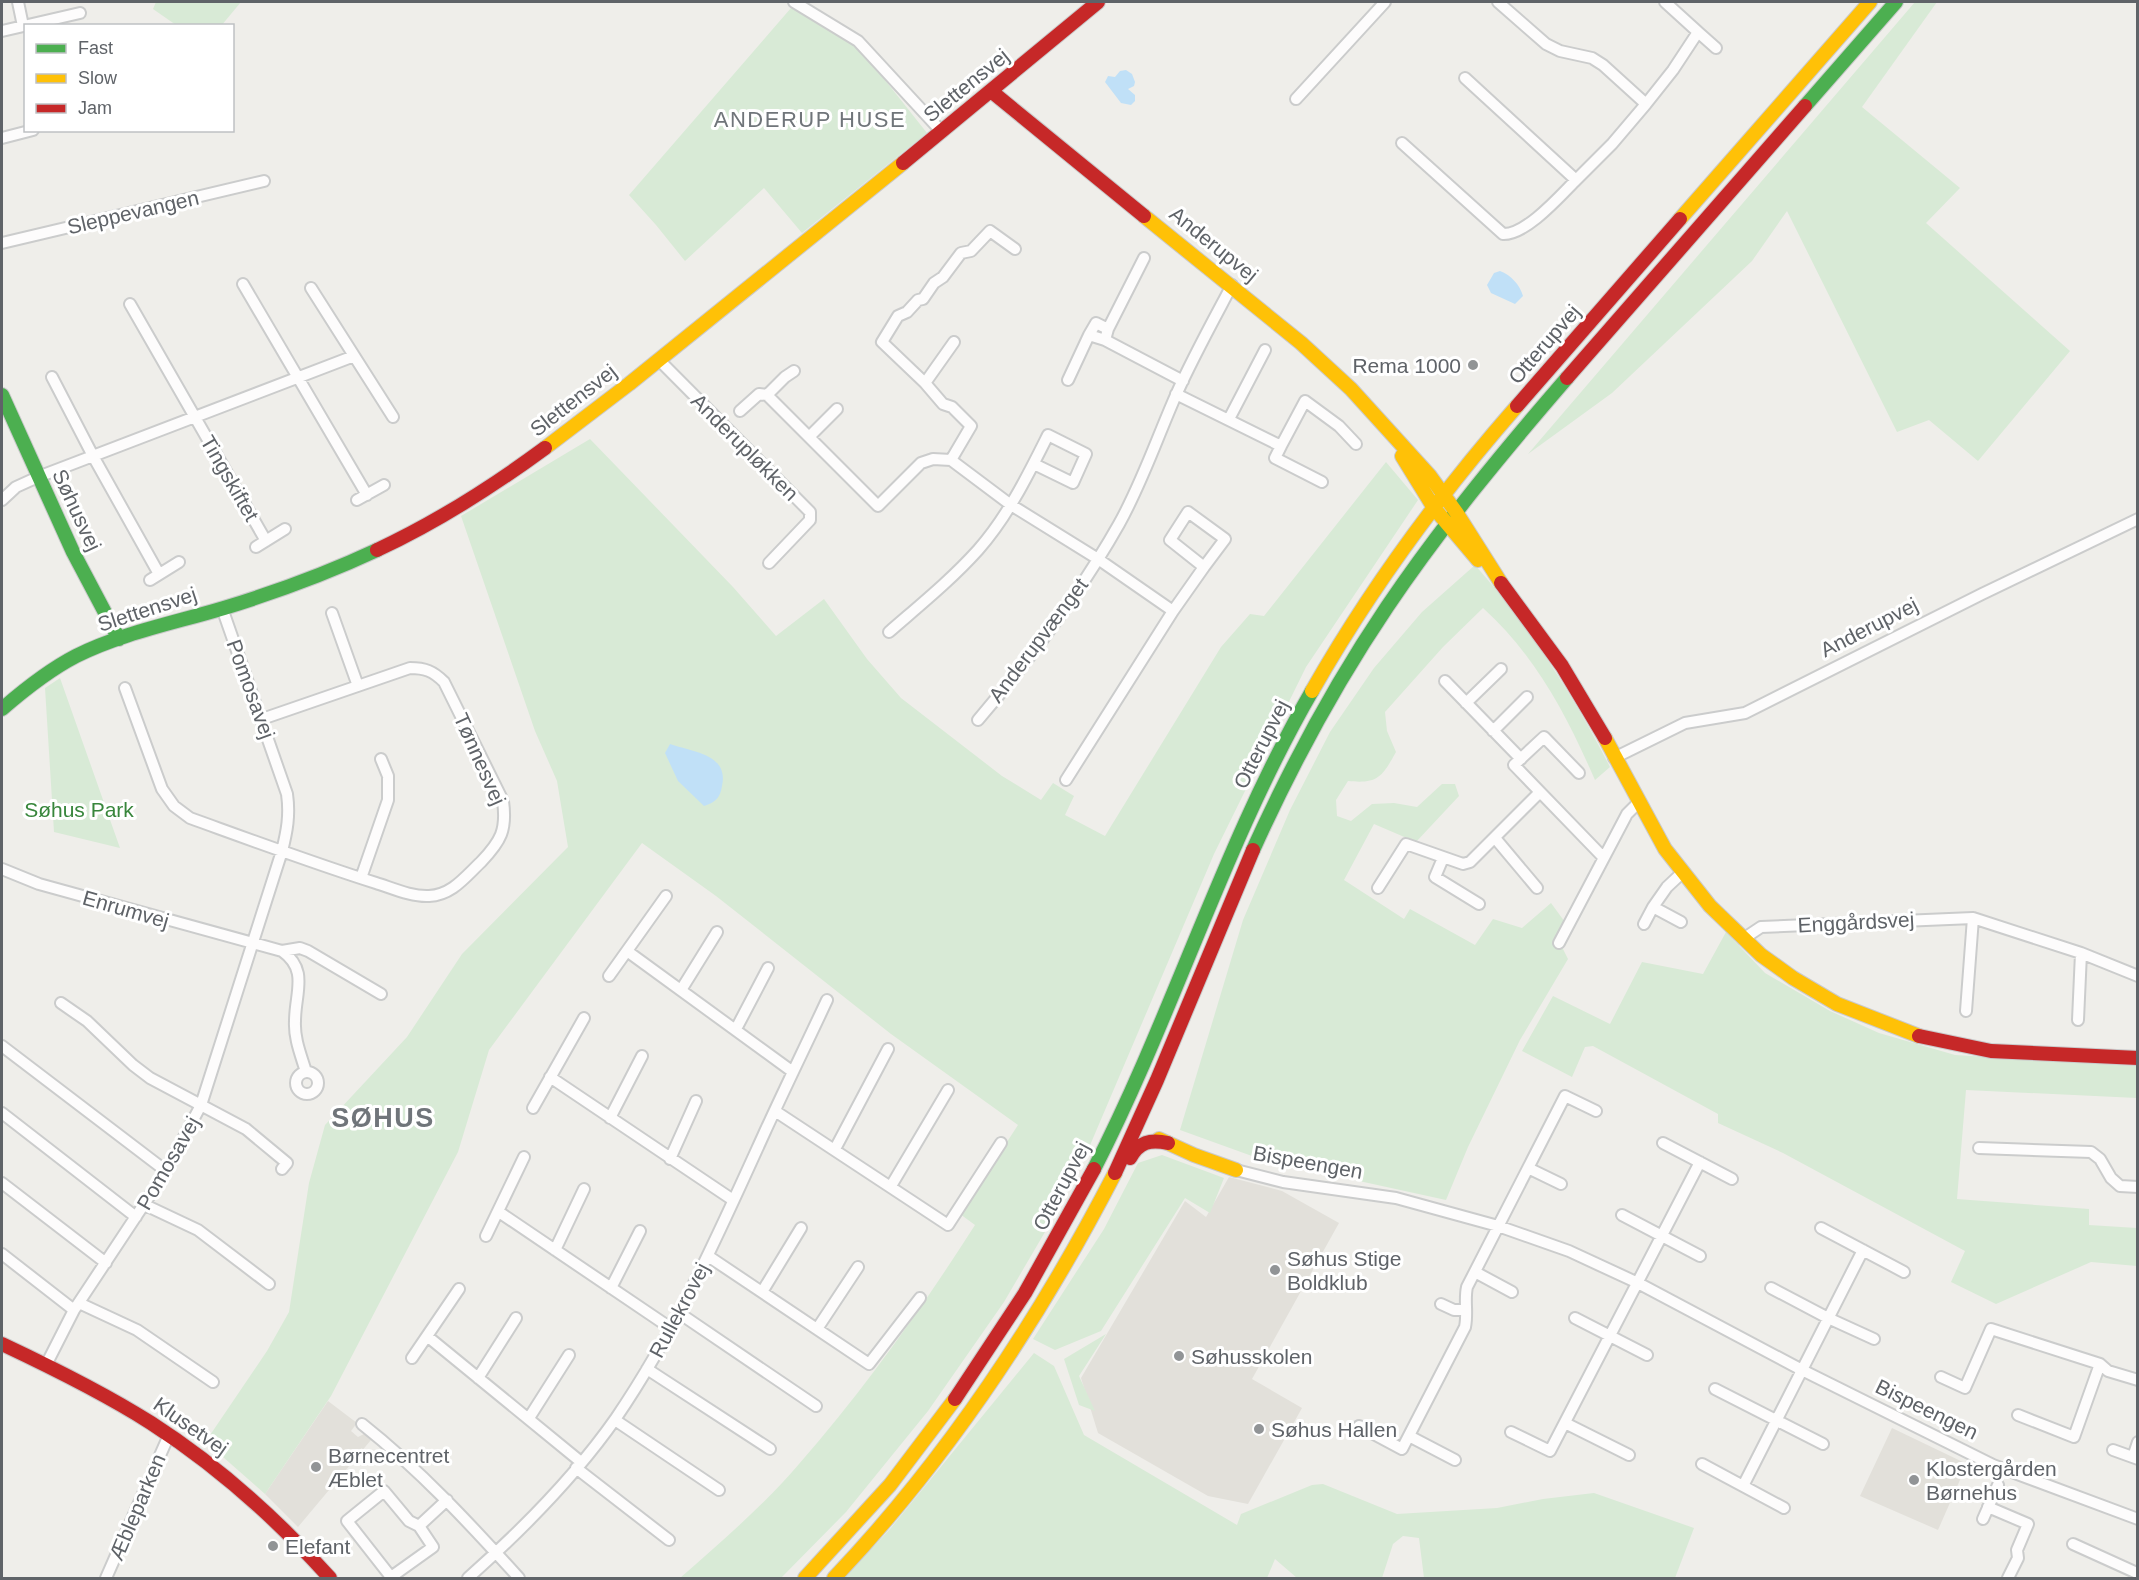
<svg xmlns="http://www.w3.org/2000/svg" width="2139" height="1580" viewBox="0 0 2139 1580" font-family="Helvetica,sans-serif">
	<rect width="100%" height="100%" fill="#efeeea"/>
	<path fill="#e2e0da" d="M1229,1177L1282,1191L1339,1223L1252,1379L1302,1408L1248,1504L1208,1496L1098,1433L1081,1378L1185,1201L1206,1217Z
		M328,1401L357,1423L351,1431L358,1437L364,1434L371,1440L298,1527L265,1494Z
		M1892,1428L1967,1464L1938,1530L1860,1496Z"/>
	<path fill="#d8ead6" d="M156,2H241L221,26L176,25L153,9Z
		M1915,2H1937L1862,107L1960,188L1926,223L2070,351L1978,461L1929,420L1897,432L1787,211L1752,261L1612,393L1528,454Z
		M791,8L858,46L927,133L802,233L764,188L685,261L656,225L629,195Z
		M590,439L733,587L776,636L824,599L867,659L901,698L1002,776L1041,800L1053,783L1074,796L1065,815L1105,836L1221,647L1250,614L1264,616L1386,462L1418,500L1306,667L1214,854L1088,1150L1052,1220L1004,1302L928,1411L846,1512L781,1578H680C721,1542 763,1506 799,1464C864,1390 922,1308 975,1225L960,1214L1018,1125L891,1034L716,896L642,843L489,1050L458,1152L331,1396L265,1494L223,1457L204,1444L267,1351L289,1312L309,1183L325,1125L407,1037L462,954L568,847L557,781L535,731L461,516Z
		M1475,565C1529,626 1573,695 1610,767L1595,780C1567,716 1536,656 1483,608L1443,647L1385,712L1387,731L1396,752C1382,777 1378,784 1348,781L1336,800L1337,816L1351,821L1372,804L1394,803L1417,807L1442,784H1455L1459,796L1416,842L1374,824L1344,880L1404,919L1410,909L1475,945L1493,919L1522,928L1551,903L1570,929L1562,947L1568,959L1520,1040L1468,1147L1446,1200L1263,1160L1180,1130L1243,920L1290,810L1330,732L1374,668L1422,612Z
		M60,678L120,848L54,832L45,688Z
		M1726,932L1765,973L1830,1011L1879,1033L1955,1055L2137,1066V1098L1966,1090L1957,1199L2089,1209V1225L2137,1228V1266L2091,1262L1996,1304L1951,1282L1965,1251L1783,1153L1718,1123V1114L1593,1046L1585,1047L1572,1077L1522,1051L1553,996L1610,1024L1642,962L1703,974Z
		M1162,1155L1224,1178L1210,1213L1185,1198L1101,1331L1055,1350L1033,1339L1104,1229L1138,1163Z
		M1106,1334L1079,1376L1095,1411L1079,1405L1064,1359Z
		M1034,1353L1054,1366L1084,1435L1237,1525L1241,1514L1312,1485L1323,1484L1397,1514L1497,1508L1543,1499L1594,1493L1694,1528L1675,1578H1424L1419,1538L1403,1536L1393,1544L1382,1578H1297L1275,1559L1267,1578H844L890,1529Z"/>
	<path fill="#c0e0f7" d="M1126,70L1132,74L1135,82L1134,86L1128,89L1135,95V101L1131,105L1121,103L1105,82L1108,76L1115,77L1120,71Z
		M1500,271C1511,275 1520,285 1523,296L1515,304L1491,293L1487,285L1494,273Z
		M670,744C693,752 729,754 722,786C720,798 716,802 704,806L678,781L665,753Z"/>
	<g fill="none" stroke-linecap="round" stroke-linejoin="round">
		<defs>
			<path id="street" d="M18,2L23,26
				M794,2L858,41L942,132
				M2,31L80,13
				M1698,32L1716,48
				M1465,78L1576,180L1612,144L1646,104L1603,65L1592,58L1560,51L1546,44L1498,2
				M1296,99L1385,2
				M1646,104L1673,70L1698,32L1665,2
				M2,138L33,130
				M1402,143L1503,234C1526,235 1560,196 1576,180
				M2,243L264,181
				M243,284L367,495
				M311,288L393,417
				M130,304L266,541
				M1108,329L1144,258
				M1105,340L1108,329L1096,323L1089,335L1105,340L1183,381
				M659,360L810,512V520L769,563
				M794,371L785,377L767,395L878,506L921,463L933,459L951,460
				M52,377L93,456L159,574
				M1068,380L1089,335
				M925,383L954,342
				M1176,394L1281,446L1275,458L1322,482
				M740,411L759,394L767,395
				M1229,419L1265,350
				M809,437L837,409
				M1281,446L1305,401L1339,426L1356,444
				M951,460L971,426L952,407L943,404L925,383L882,342L898,316L907,312L918,300L923,299L934,283L943,277L961,253L971,251L990,231L1015,249
				M951,460L1011,505L1098,559L1173,611
				M2,500L16,487L38,477L354,356
				M357,500L384,485
				M256,547L285,529
				M150,580L179,562
				M332,613L358,686
				M889,632C920,605 951,580 978,550C1008,516 1028,475 1048,435L1086,454L1073,483L1034,464
				M1445,681L1521,759
				M125,688L162,789L174,806L190,818C251,840 313,863 376,883C392,888 412,897 429,896C452,895 465,877 481,862C501,841 507,830 503,801L444,682C433,671 425,668 410,668L262,719
				M1466,703L1501,669
				M978,720C1030,659 1079,595 1119,524C1142,483 1157,438 1176,395C1193,357 1213,321 1232,285
				M1493,731L1527,697
				M1614,758L1685,723L1745,713L1982,594L2138,519
				M1579,773L1544,737L1514,765L1603,857
				M1066,780L1173,611L1204,567L1170,540L1188,512L1225,539L1204,567
				M1495,838L1537,888
				M1443,858L1435,877L1479,904
				M2,869L39,884L282,951C309,970 295,993 295,1021C294,1039 301,1055 306,1072
				M361,878L388,800V776L381,759
				M1378,888L1406,844L1463,864L1470,862L1540,792
				M1681,922L1653,907L1667,887L1683,872
				M1644,924L1653,907
				M1743,939L1761,927L1973,918L2081,953L2138,976
				M1559,943L1627,814L1638,803
				M282,951L300,948L308,951L381,994
				M627,951L793,1072
				M609,976L666,896
				M681,990L717,932
				M61,1003L87,1021L133,1065L150,1078L246,1129L287,1163L282,1169
				M1966,1011L1973,918
				M2078,1020L2081,953
				M736,1029L768,968
				M2,1046L166,1171
				M296 1083a11 11 0 1 1 22 0a11 11 0 1 1-22 0Z
				M550,1077L733,1200
				M533,1108L584,1018
				M775,1111L948,1225L1001,1143
				M2,1113L136,1217
				M610,1118L642,1056
				M1663,1143L1732,1179
				M1979,1148L2091,1152L2100,1159L2111,1178L2120,1186L2138,1187
				M835,1149L888,1049
				M670,1159L696,1101
				M1528,1168L1561,1184
				M1236,1170L1283,1182L1396,1198L1498,1226L1569,1251L1638,1283L1802,1370L1993,1465L2138,1519
				M2,1183L106,1263
				M891,1186L948,1090
				M145,1205L198,1230L269,1284
				M499,1212L672,1329
				M1622,1215L1700,1256
				M1821,1228L1904,1272
				M486,1236L524,1157
				M555,1250L584,1189
				M2,1254L74,1310
				M708,1256L869,1364L920,1298
				M1475,1272L1512,1292
				M611,1288L640,1231
				M1771,1288L1828,1318L1874,1339
				M762,1292L801,1228
				M79,1303L137,1330L213,1382
				M1441,1304L1454,1310H1466
				M679,1313L816,1406
				M1575,1318L1647,1355
				M817,1329L858,1267
				M427,1336L581,1462
				M412,1358L459,1289
				M46,1365L74,1310L166,1171L201,1105L282,851C287,831 290,815 287,794L222,608
				M647,1369L770,1449
				M1941,1377L1965,1388L1991,1329L2100,1364L2108,1371L2138,1380
				M478,1378L516,1318
				M1715,1389L1823,1444
				M2018,1415L2074,1437L2100,1364
				M529,1418L569,1355
				M615,1420L719,1490
				M1565,1423L1629,1455
				M362,1424C420,1470 470,1524 519,1578
				M1359,1426L1402,1449L1465,1327C1468,1313 1464,1300 1467,1287L1565,1096L1596,1111
				M1511,1432L1550,1451L1700,1162
				M1409,1436L1455,1460
				M2113,1450L2138,1459
				M2133,1457L2138,1442
				M1702,1464L1784,1508
				M576,1468L669,1540
				M1743,1486L1863,1250
				M1988,1507L2028,1524L2017,1550L2018,1558L2008,1578
				M1983,1519L1998,1485
				M419,1526L433,1547L391,1577L347,1521L384,1491L409,1521L419,1526L447,1500
				M2073,1544L2137,1573L2138,1575
				M106,1578L169,1435
				M468,1578C522,1530 574,1478 616,1418C676,1330 719,1233 763,1136C784,1090 806,1045 827,1000"/>
			<path id="fast" d="M1805,106L1896,2
				M2,395L73,552L119,639
				M2,709C25,689 49,670 76,656C122,633 174,623 224,608C276,592 328,573 377,550
				M1253,850C1291,766 1335,684 1387,607C1441,527 1503,452 1567,378
				M1094,1169C1174,1013 1224,843 1312,691"/>
			<path id="slow" d="M1144,216L1301,343L1351,389L1430,476L1456,512L1501,583
				M1680,219L1870,2
				M545,448L629,384L903,163
				M1402,456L1434,508L1478,560
				M1312,691C1370,589 1440,494 1517,406
				M1605,738L1665,849L1710,906L1761,955L1793,978L1837,1004L1919,1036
				M1159,1139L1194,1155L1236,1170
				M805,1578L890,1485L955,1399
				M834,1578C948,1458 1039,1320 1115,1173"/>
			<path id="jam" d="M991,91L1144,216
				M903,163L1098,2
				M1567,378L1805,106
				M1517,406L1680,219
				M377,550C437,522 492,487 545,448
				M1501,583L1562,666L1605,738
				M1919,1036L1991,1051L2138,1058
				M1130,1158C1139,1142 1150,1139 1168,1143
				M1115,1173L1157,1080L1253,850
				M2,1344C53,1368 104,1393 151,1423C218,1466 277,1519 330,1578
				M955,1399L1025,1293L1094,1169"/>
		</defs>
		<use href="#street" stroke="#cbcccc" stroke-width="14"/>
		<use href="#fast" stroke="#cacacb" stroke-width="16"/>
		<use href="#slow" stroke="#cacacb" stroke-width="16"/>
		<use href="#jam" stroke="#cacacb" stroke-width="16"/>
		<use href="#street" stroke="#fdfcfc" stroke-width="10"/>
		<use href="#fast" stroke="#4caf50" stroke-width="14"/>
		<use href="#slow" stroke="#ffc107" stroke-width="14"/>
		<use href="#jam" stroke="#c62828" stroke-width="14"/>
	</g>
	<g fill="#919496" stroke="#fff" stroke-width="2">
		<circle cx="1473" cy="365" r="6"/>
		<circle cx="1275" cy="1270" r="6"/>
		<circle cx="1179" cy="1356" r="6"/>
		<circle cx="1259" cy="1429" r="6"/>
		<circle cx="316" cy="1467" r="6"/>
		<circle cx="1914" cy="1480" r="6"/>
		<circle cx="273" cy="1546" r="6"/>
	</g>
	<g text-anchor="middle" dominant-baseline="central" stroke-width="6" stroke-linejoin="round" paint-order="stroke">
		<g font-size="21" fill="#5f6368" stroke="#fff">
			<text transform="translate(966 85) rotate(-39)">Slettensvej</text>
			<text transform="translate(133 212) rotate(-13)">Sleppevangen</text>
			<text transform="translate(1214 244) rotate(39)">Anderupvej</text>
			<text transform="translate(1544 344) rotate(-49)">Otterupvej</text>
			<text transform="translate(573 400) rotate(-38)">Slettensvej</text>
			<text transform="translate(745 447) rotate(45)">Anderupløkken</text>
			<text transform="translate(230 478) rotate(60)">Tingskiftet</text>
			<text transform="translate(77 510) rotate(65)">Søhusvej</text>
			<text transform="translate(147 609) rotate(-18)">Slettensvej</text>
			<text transform="translate(1869 627) rotate(-27)">Anderupvej</text>
			<text transform="translate(1038 640) rotate(-53)">Anderupvænget</text>
			<text transform="translate(251 689) rotate(70)">Pomosavej</text>
			<text transform="translate(1261 744) rotate(-63)">Otterupvej</text>
			<text transform="translate(480 759) rotate(66)">Tønnesvej</text>
			<text transform="translate(126 909) rotate(16)">Enrumvej</text>
			<text transform="translate(1856 922) rotate(-3)">Enggårdsvej</text>
			<text transform="translate(1308 1162) rotate(10)">Bispeengen</text>
			<text transform="translate(168 1163) rotate(-60)">Pomosavej</text>
			<text transform="translate(1061 1186) rotate(-62)">Otterupvej</text>
			<text transform="translate(679 1310) rotate(-62)">Rullekrovej</text>
			<text transform="translate(1927 1409) rotate(26)">Bispeengen</text>
			<text transform="translate(191 1426) rotate(35)">Klusetvej</text>
			<text transform="translate(137 1507) rotate(-67)">Æbleparken</text>
		</g>
		<g font-size="21" fill="#5f6368" stroke="#fff" text-anchor="start">
			<text x="1461" y="365" text-anchor="end">Rema 1000</text>
			<text x="1287" y="1258">Søhus Stige<tspan x="1287" dy="24">Boldklub</tspan></text>
			<text x="1191" y="1356">Søhusskolen</text>
			<text x="1271" y="1429">Søhus Hallen</text>
			<text x="328" y="1455">Børnecentret<tspan x="328" dy="24">Æblet</tspan></text>
			<text x="1926" y="1468">Klostergården<tspan x="1926" dy="24">Børnehus</tspan></text>
			<text x="285" y="1546">Elefant</text>
		</g>
		<g font-size="21" fill="#38863c" stroke="#fff">
			<text x="79" y="809">Søhus Park</text>
		</g>
		<g font-size="22" letter-spacing="1.5" fill="#70757a" stroke="#fff">
			<text x="810" y="119">ANDERUP HUSE</text>
		</g>
		<g font-size="27" font-weight="bold" letter-spacing="1.5" fill="#70757a" stroke="#fff">
			<text x="383" y="1118">SØHUS</text>
		</g>
	</g>
	<rect width="2139" height="1580" fill="none" stroke="#5f6368" stroke-width="6"/>
	<rect x="24" y="24" width="210" height="108" fill="#ffffff" stroke="#bfc1c3" stroke-width="1.5"/>
	<rect x="36" y="44" width="30" height="9" fill="#4caf50" stroke="#bfc1c3" stroke-width="1.5"/>
	<text x="78" y="54" font-size="18" fill="#5f6368">Fast</text>
	<rect x="36" y="74" width="30" height="9" fill="#ffc107" stroke="#bfc1c3" stroke-width="1.5"/>
	<text x="78" y="84" font-size="18" fill="#5f6368">Slow</text>
	<rect x="36" y="104" width="30" height="9" fill="#c62828" stroke="#bfc1c3" stroke-width="1.5"/>
	<text x="78" y="114" font-size="18" fill="#5f6368">Jam</text>
</svg>
